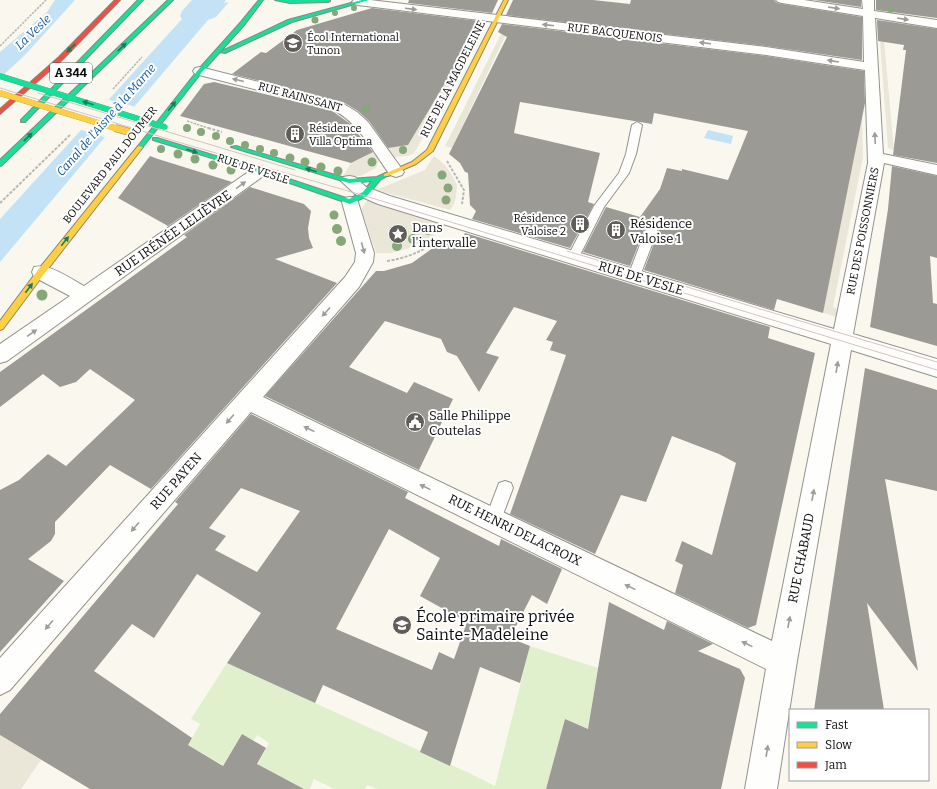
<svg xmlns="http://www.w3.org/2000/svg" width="937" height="789" viewBox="0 0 937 789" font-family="Bitter,serif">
	<rect width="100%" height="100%" fill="#faf8ee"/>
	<path fill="#e1f0cc" d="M530,646L598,668L593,699L607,707L588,729L565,719L546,789H377L367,785L365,789H334L314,779L310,789H304L286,779H250L269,743L257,735L253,741L242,734L223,765L188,745L200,724L191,719L227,663L469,773L495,786Z"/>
	<path fill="#eae7d9" d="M759,0L855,15L859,17L862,20L861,61L858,62L758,46L519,18L512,14L758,44L852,60L855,59Z
		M888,19H895L896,22L937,29V38L883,29L894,150L888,148L879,28L874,27V23Z
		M476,22L484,23L416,150L413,154L407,156L396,157L391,156L383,148L408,145Z
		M509,23L769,52L861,68L863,157L833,307L842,311L840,318L817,311L825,300L855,154V70L851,68L769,54L517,25L510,26L452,148L445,146L500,36L506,25Z
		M373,150L379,160L376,168L372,170L361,176H343L351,163L367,155L365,152Z
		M434,156L445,165L452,175L457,185L456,197L454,204L450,210L376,190L425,170Z
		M368,199L396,208L445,226L436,234L410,248L391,253H376L362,211V208Z
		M0,735L41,760L21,789H0Z"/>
	<path fill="#c3e2f6" d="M55,0H75L25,55L0,78V52L47,12Z
		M192,0H226L224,3L229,2L216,17L208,20L134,107L106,136L0,262V219L182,19L180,16L182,11Z
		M708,130L733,136L731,144L704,138Z"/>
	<path fill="#faf8ee" d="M106,99L136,107L107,138L79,129Z"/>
	<path fill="#9c9a94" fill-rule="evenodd" d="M409,0H498L492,13L408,3Z
		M513,0H593L630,4L631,0H774L777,3L782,4L862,17V60L766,46L506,15Z
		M814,0H861V7Z
		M876,0H937V18L876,10Z
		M372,8L487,22L485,25L481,23L408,145L388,148L369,121L358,111L343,102L232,74L261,52L266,53L297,30Z
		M877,20L937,29V163L893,155L906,50H903L904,45L878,41Z
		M502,24L766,56L864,71L865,103L823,313L777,299L774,310L644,270L662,222L659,217H651L648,220L630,266L583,252L606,207L640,217L660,189L667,168L682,171V169L728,180L748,131L654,113L652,124L520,102L514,133L600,153L588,202L594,204L570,248L472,219L476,211L470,205L468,173L465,172L460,163L449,154L507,37L498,32Z
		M214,82L331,110L349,123L373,152L351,163L180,116L204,84Z
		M150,156L158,159L232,182L168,226L118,198Z
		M892,166L937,176V258L930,256L933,303L937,304V346L870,327L888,209Z
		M250,187L304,204L311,211L308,228L309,238L313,248L275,259L337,283L151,489L110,465L55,522V534L51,541L28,559L64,581L0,652V490L19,480L48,454L66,466L135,400L90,369L76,382L60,387L43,374L0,407V372L187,237L184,235Z
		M465,233L770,327L768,338L815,353L756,625L748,628L675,593L683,565L675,561L682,541L712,555L736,463L719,454L672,436L646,502L621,495L595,554L510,514L566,355L550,350L553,342L546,340L557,321L514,307L486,353L499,357L479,392L457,356L447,352L441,339L385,321L349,367L407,393L414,382L453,399L419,470L265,396L376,271H384L412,263L444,240H462Z
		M865,368L937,390V491L885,479L918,671L867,603L884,710H814Z
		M251,414L408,492L405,498L499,546L501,539L562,569L547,604L532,595L510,638L530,646L520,683L480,667L450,766L420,752L428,732L323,685L315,703L227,663L261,613L197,574L154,638L132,624L94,671L192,738L188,745L223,766L242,734L266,748L257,764L304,789H90L0,735V714L178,504L175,502ZM241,488L300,511L257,572L215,550L226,536L209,528ZM389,529L440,558L420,596L467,622L454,659L439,652L432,670L336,629Z
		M609,602L664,630L667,621L713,644L698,651L740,669L745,678L721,789H546L565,719L588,729Z"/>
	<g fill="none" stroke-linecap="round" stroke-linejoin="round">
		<defs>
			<path id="lane" d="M637,122L642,125L636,154L629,173L604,207L577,261H569L567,258L594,206L619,173L626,154L632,125Z
				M655,217L659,218L661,221L640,276L638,279L634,280L630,279L628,276L649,221L651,218Z
				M505,481L511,483L513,488L499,525L493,528L487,525L485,520L499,483Z"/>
			<path id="street" d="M354,0H370L766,47L864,62L863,16L782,3L778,2L776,0H804L863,9L862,0H874V11L937,20V28L875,18L883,154L937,165V175L884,163L853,334L937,359V377L851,350L797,661L777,789H745L766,669L251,412L10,690L0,695V658L345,277L355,262L356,253L342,202L344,198L350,197L356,198L358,202L374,253L373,262L359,287L263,397L772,641L831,344L378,204L355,194L341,181L343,177L349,176L355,177L366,187L390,196L834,329L868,163L865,70L766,55L358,5L354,4L352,2Z
				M200,67L342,103L357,112L368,122L404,172L402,175L396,177L390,175C373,151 359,123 332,109L195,74L193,71L195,68Z
				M260,166L266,168L268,171L266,174L7,361L0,363V344L70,296L34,277L32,272L34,267C49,263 71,279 84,286L254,168Z"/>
			<path id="fast" d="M138,0H143L25,122H21V120Z
				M168,0H173L2,165L0,166V160Z
				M259,0H263L245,24L202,72L142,148H138V146L198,70L241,22Z
				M275,0H330V1L328,2L290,3Z
				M362,0H369L292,22L225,53L220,52L288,20Z
				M153,138H157L262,170L349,199L363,192L372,181L349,183L231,147L236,146L349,179L377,177L386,173L389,175L380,180L367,196L350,204L258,172L153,140Z"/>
			<path id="slow" d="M504,0H508L433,151L416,164L388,176H384V174L412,162L427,150Z
				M138,146L143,147L44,274L3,329L0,330V321L38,270Z"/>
			<path id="jam" d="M115,0H120L63,59L0,114V109L59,57Z"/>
		</defs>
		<use href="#lane" stroke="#93928d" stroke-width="2"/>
		<use href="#street" stroke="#93928d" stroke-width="2"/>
		<use href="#fast" stroke="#898884" stroke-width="2"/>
		<use href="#slow" stroke="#898884" stroke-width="2"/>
		<use href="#jam" stroke="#898884" stroke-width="2"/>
		<path stroke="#b7b7b5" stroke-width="1.5" stroke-dasharray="2.5 1" stroke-linecap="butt" d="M0,46L46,0
			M113,89L142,57
			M187,121L211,129"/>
		<path stroke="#b7b7b5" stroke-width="2" stroke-dasharray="3 1.5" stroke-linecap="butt" d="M208,128L222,132
			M447,161L464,190L462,204
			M0,203L70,135
			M387,261C407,258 424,251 440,238"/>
		<use href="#lane" fill="#fefefc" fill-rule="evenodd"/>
		<use href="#street" fill="#fefefc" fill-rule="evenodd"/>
		<use href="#fast" fill="#16e098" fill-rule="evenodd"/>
		<use href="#slow" fill="#ffcf43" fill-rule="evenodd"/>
		<use href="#jam" fill="#f24e42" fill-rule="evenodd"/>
		<path stroke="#d7c3c2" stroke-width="1" d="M0,88L188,145L362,195L937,370
			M38,93L295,170
			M567,251L937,362"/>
		<defs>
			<path id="fast-bridge" d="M0,76L165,127"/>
			<path id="slow-bridge-far1" d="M0,93L118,129"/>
			<path id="slow-bridge" d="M115,128L133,133"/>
		</defs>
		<use href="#fast-bridge" stroke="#898884" stroke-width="6" stroke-linecap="butt"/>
		<use href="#slow-bridge-far1" stroke="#898884" stroke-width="6" stroke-linecap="butt"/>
		<use href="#slow-bridge" stroke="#898884" stroke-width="8" stroke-linecap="butt"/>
		<use href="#fast-bridge" stroke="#16e098" stroke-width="5.5"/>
		<use href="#slow-bridge-far1" stroke="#ffcf43" stroke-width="5.5"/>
		<use href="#slow-bridge" stroke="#ffcf43" stroke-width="7"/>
	</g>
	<g fill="#85a779">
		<circle cx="354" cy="8" r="3"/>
		<circle cx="891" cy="10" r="3"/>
		<circle cx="335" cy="13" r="3"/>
		<circle cx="315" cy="20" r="3.5"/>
		<circle cx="366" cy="110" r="4"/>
		<circle cx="187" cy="128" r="4"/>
		<circle cx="201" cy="132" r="4"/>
		<circle cx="216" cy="136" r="4"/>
		<circle cx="230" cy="141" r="4"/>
		<circle cx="245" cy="145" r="4"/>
		<circle cx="161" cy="149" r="4"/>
		<circle cx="260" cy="149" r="4"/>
		<circle cx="403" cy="150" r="4"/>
		<circle cx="274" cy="153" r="4"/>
		<circle cx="178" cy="154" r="4.5"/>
		<circle cx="290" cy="158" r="4.5"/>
		<circle cx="195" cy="159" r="4.5"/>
		<circle cx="305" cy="162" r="4.5"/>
		<circle cx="372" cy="162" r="4.5"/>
		<circle cx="213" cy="165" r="4.5"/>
		<circle cx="321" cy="167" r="4.5"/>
		<circle cx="231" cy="170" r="4.5"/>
		<circle cx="338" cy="171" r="4.5"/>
		<circle cx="442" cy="175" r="4.5"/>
		<circle cx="448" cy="188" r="4.5"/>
		<circle cx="446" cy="200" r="4.5"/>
		<circle cx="334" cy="215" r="4.5"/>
		<circle cx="337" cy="229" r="5"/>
		<circle cx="428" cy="230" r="5"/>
		<circle cx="413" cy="239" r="5"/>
		<circle cx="341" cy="241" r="5"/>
		<circle cx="397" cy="246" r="5"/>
		<circle cx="42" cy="295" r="5.5"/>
	</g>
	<defs><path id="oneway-solid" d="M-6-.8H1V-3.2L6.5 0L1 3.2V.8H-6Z"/></defs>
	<g fill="#9d9d9c">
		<use href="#oneway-solid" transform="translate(834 8) rotate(9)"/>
		<use href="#oneway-solid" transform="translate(411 9) rotate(7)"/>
		<use href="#oneway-solid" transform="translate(903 19) rotate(9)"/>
		<use href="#oneway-solid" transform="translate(548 25) rotate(-173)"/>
		<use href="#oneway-solid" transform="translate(705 43) rotate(-173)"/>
		<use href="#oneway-solid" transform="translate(833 61) rotate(-171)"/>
		<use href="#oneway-solid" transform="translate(238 80) rotate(-166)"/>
		<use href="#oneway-solid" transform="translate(875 138) rotate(-93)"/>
		<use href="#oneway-solid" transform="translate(241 185) rotate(-36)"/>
		<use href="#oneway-solid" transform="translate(363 248) rotate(75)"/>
		<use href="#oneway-solid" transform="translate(326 312) rotate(132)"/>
		<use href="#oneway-solid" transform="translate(32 333) rotate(-35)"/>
		<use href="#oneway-solid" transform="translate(837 367) rotate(-80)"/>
		<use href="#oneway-solid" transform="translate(230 419) rotate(131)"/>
		<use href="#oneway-solid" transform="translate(309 429) rotate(-154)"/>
		<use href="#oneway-solid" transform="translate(425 487) rotate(-154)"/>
		<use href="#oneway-solid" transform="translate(813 495) rotate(-79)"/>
		<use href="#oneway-solid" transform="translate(135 527) rotate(131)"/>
		<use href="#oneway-solid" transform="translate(630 587) rotate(-154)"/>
		<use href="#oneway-solid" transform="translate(789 622) rotate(-79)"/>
		<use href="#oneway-solid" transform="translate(49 625) rotate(131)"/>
		<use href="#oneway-solid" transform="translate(747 644) rotate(-154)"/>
		<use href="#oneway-solid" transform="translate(767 751) rotate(-81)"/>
	</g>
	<g fill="#118059">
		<use href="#oneway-solid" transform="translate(122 47) rotate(-44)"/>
		<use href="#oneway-solid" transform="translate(71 48) rotate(136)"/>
		<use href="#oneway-solid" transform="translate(88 103) rotate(-163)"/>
		<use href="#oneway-solid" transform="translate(172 106) rotate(-51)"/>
		<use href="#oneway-solid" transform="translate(28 137) rotate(-44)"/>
		<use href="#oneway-solid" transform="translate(192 151) rotate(17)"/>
		<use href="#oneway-solid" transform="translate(311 170) rotate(-163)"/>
		<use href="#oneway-solid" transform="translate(65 241) rotate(-52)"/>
		<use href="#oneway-solid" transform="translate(29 288) rotate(-53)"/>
	</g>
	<defs>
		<symbol id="university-disc" viewBox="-11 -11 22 22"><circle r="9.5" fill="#5f5e5a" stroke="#fff"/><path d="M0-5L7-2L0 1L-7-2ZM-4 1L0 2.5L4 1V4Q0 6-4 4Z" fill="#fff"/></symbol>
		<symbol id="building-disc" viewBox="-11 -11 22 22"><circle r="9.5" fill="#5f5e5a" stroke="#fff"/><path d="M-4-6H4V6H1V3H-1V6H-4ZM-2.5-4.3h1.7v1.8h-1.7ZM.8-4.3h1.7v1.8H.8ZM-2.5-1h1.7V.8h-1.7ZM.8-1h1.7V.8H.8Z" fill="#fff"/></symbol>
		<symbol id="sight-disc" viewBox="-11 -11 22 22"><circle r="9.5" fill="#5f5e5a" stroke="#fff"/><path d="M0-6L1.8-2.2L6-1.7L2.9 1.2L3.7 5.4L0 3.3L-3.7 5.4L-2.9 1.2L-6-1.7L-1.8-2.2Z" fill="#fff"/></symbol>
		<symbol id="civic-disc" viewBox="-11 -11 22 22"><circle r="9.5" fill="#5f5e5a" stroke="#fff"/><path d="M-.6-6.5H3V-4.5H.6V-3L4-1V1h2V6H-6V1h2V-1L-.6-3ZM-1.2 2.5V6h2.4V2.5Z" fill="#fff"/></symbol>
		<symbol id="school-disc" viewBox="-11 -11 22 22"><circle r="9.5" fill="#5f5e5a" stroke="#fff"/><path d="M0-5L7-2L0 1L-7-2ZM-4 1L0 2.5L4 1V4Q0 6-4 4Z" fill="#fff"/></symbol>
	</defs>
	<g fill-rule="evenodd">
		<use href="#university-disc" x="282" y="32" width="22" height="22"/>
		<use href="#building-disc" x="284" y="123" width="22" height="22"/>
		<use href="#building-disc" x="569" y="213" width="22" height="22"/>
		<use href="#building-disc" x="605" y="219" width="22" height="22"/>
		<use href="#sight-disc" x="387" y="223" width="22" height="22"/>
		<use href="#civic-disc" x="404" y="411" width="22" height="22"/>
		<use href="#school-disc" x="391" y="614" width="22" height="22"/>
	</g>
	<g text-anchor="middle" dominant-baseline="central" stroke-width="4" stroke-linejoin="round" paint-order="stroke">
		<g font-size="11" fill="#0b0b0b" stroke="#fff">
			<text transform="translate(615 33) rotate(7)">RUE BACQUENOIS</text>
			<text transform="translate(453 79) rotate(-63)">RUE DE LA MAGDELEINE</text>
			<text transform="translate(300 97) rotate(15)">RUE RAINSSANT</text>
			<text transform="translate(110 165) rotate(-52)">BOULEVARD PAUL DOUMER</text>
			<text transform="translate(253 169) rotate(18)">RUE DE VESLE</text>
			<text transform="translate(863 231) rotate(-79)">RUE DES POISSONNIERS</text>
		</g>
		<g font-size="11" fill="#0b0b0b" stroke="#fff" text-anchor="start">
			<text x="307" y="37">Écol International<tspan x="307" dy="13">Tunon</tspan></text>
			<text x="309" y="128">Résidence<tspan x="309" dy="13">Villa Optima</tspan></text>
			<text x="566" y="218" text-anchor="end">Résidence<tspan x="566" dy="13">Valoise 2</tspan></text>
		</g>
		<g font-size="12" font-style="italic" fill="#105ba1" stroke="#fff">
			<text transform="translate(33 32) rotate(-44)">La Vesle</text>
			<text transform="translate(106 120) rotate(-49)">Canal de l'Aisne à la Marne</text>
		</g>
		<rect fill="#fff" stroke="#545454" stroke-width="1" x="50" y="63" width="42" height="20" rx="3"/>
		<g font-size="12" font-weight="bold" fill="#0b0b0b">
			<text x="71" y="73">A 344</text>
		</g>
		<g font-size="13" fill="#0b0b0b" stroke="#fff" text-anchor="start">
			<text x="630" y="223">Résidence<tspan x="630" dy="15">Valoise 1</tspan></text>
			<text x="412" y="227">Dans<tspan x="412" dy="15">l'intervalle</tspan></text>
			<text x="429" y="415">Salle Philippe<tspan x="429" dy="15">Coutelas</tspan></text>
		</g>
		<g font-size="13" fill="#0b0b0b" stroke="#fff">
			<text transform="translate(173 233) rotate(-35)">RUE IRÉNÉE LELIÈVRE</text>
			<text transform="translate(641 278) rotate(17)">RUE DE VESLE</text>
			<text transform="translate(176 481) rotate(-49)">RUE PAYEN</text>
			<text transform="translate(515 530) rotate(26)">RUE HENRI DELACROIX</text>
			<text transform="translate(801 558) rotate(-79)">RUE CHABAUD</text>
		</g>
		<g font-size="16" fill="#0b0b0b" stroke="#fff" text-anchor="start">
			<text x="416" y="616">École primaire privée<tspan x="416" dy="18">Sainte-Madeleine</tspan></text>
		</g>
	</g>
	<rect x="789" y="709" width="140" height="72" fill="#ffffff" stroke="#9d9d9d"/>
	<rect x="797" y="722" width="20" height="6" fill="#16e098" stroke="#9d9d9d"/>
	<text x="825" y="729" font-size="12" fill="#0b0b0b">Fast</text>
	<rect x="797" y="742" width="20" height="6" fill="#ffcf43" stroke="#9d9d9d"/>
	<text x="825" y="749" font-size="12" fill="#0b0b0b">Slow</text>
	<rect x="797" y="762" width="20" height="6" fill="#f24e42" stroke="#9d9d9d"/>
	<text x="825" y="769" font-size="12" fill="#0b0b0b">Jam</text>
</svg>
